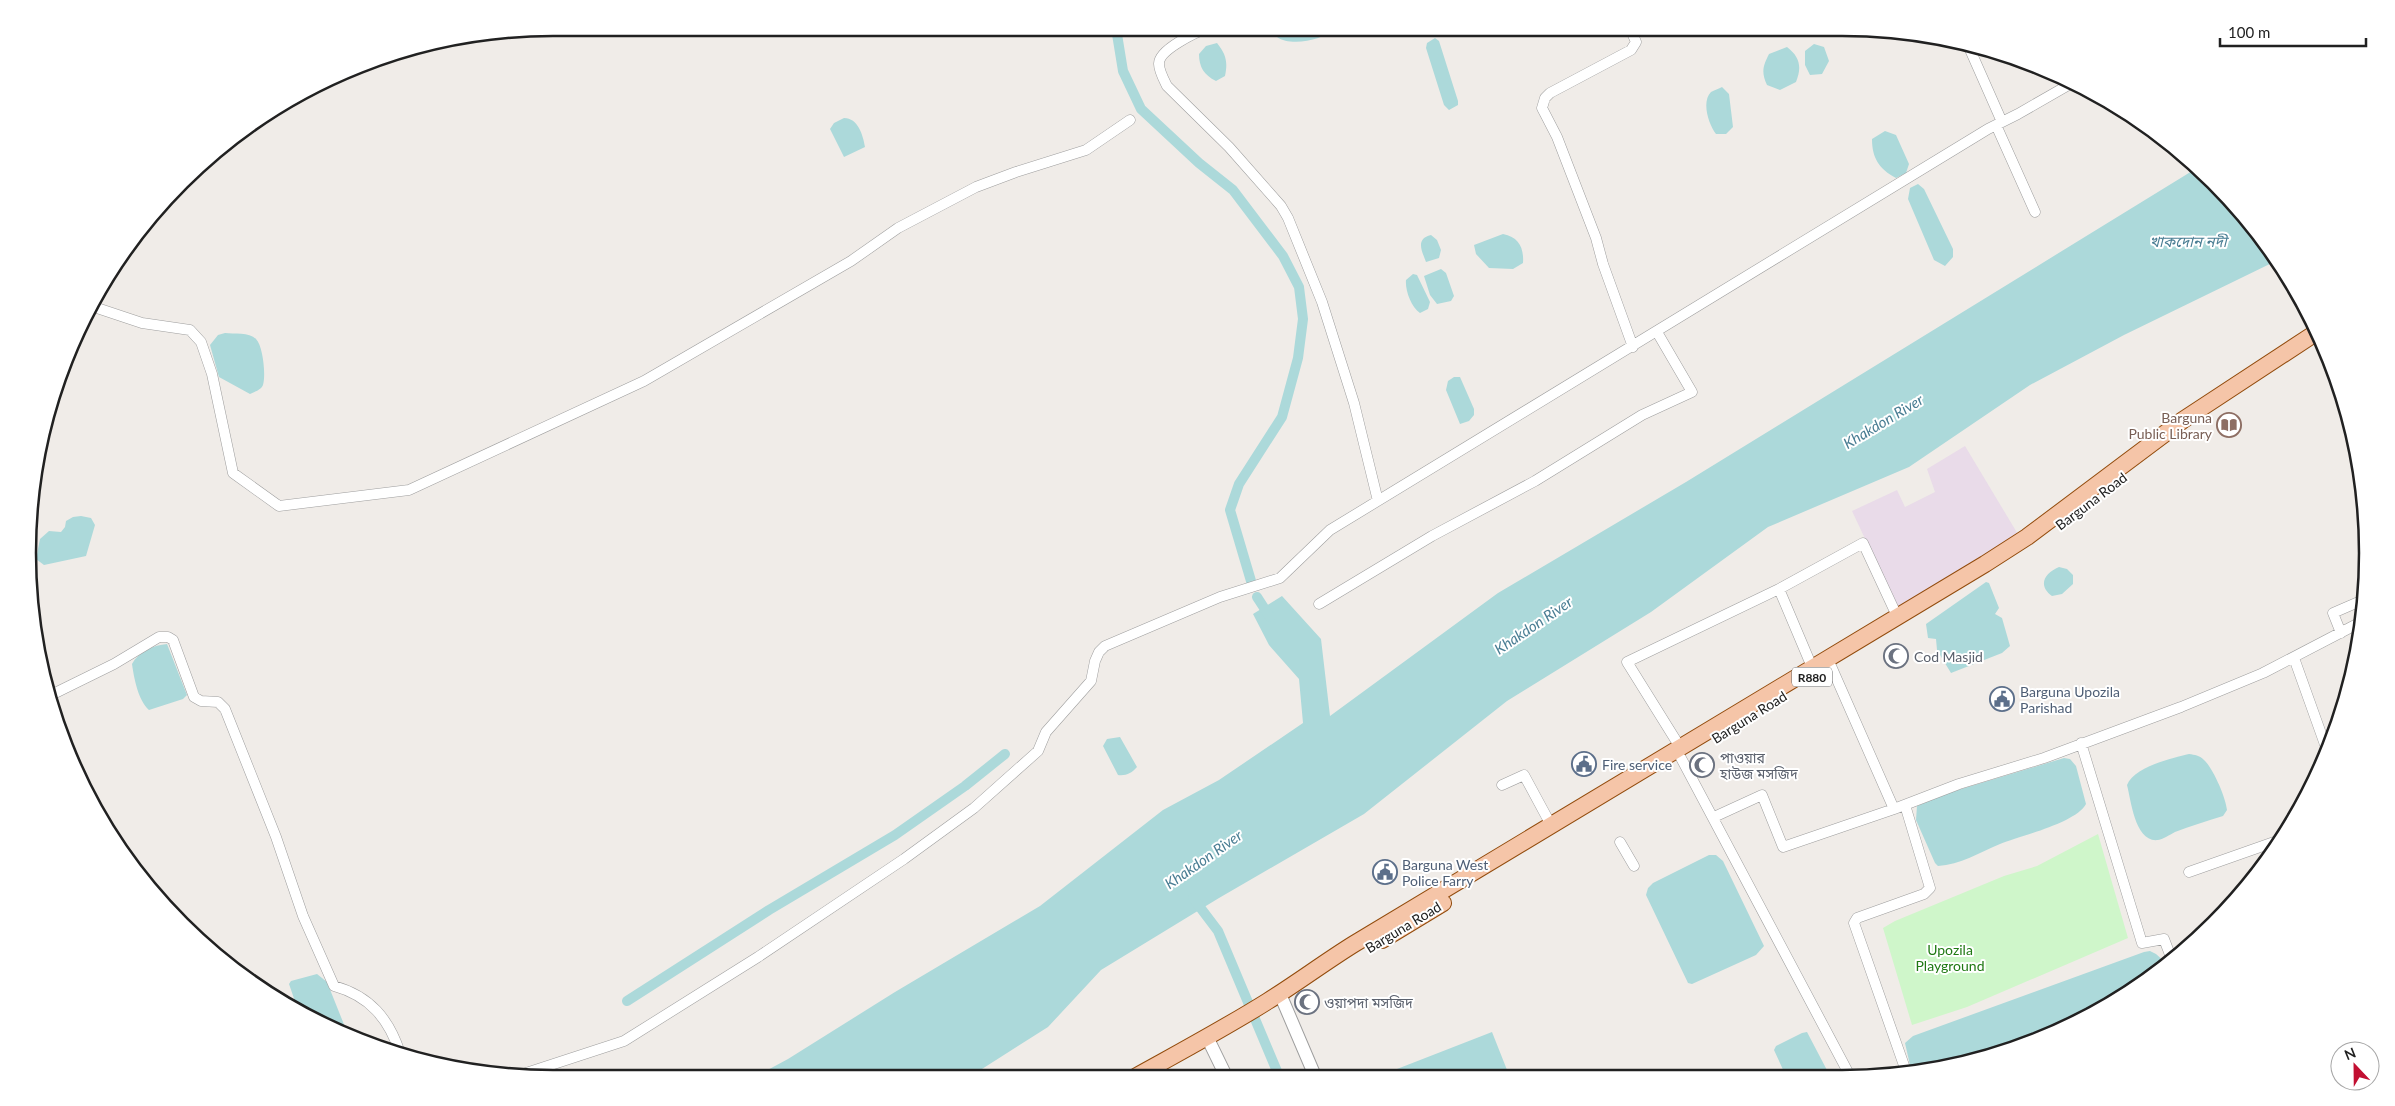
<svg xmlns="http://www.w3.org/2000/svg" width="2395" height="1106" viewBox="0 0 2395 1106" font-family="Lato,'Noto Sans Bengali',sans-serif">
	<rect width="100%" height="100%" fill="#f0ece8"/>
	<path fill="#e9dbe9" d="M1965,446L2019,536L1898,609L1852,511L1897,490L1905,507L1935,492L1927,469Z"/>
	<path fill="#cff6ca" d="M2098,834L2128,938L1967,1007L1912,1025L1883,928L1895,921L2004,876L2037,866Z"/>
	<path fill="#acd9da" d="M1269,28H1335C1324,40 1291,47 1277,37C1274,35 1271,30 1269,28Z
		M1435,38L1439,41L1458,101V105L1449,110L1444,105L1426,48L1427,43Z
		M1217,43C1226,54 1228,62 1225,76L1216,81C1204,75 1199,67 1199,54L1206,46Z
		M1814,44L1824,47L1829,61L1822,74L1810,75L1805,65V51Z
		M1787,47C1800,57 1802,67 1796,82L1780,90L1767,85C1761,72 1763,66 1769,54Z
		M1722,87L1729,94L1733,127L1726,134H1716C1709,125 1701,102 1711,92C1714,90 1719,89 1722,87Z
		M844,118C858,118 863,135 865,147L844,157L830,129L834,123Z
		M1885,131L1896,135L1909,164L1906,173L1896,178C1879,169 1872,158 1872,139Z
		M2197,168L2213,181L2278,260L2124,335L2030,385L1909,467L1768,527L1651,612L1507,701L1364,814L1219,898L1101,970L1048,1027L971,1076L753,1078L788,1059L895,992L1040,906L1163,810L1219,780L1303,723L1299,679L1269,645L1253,614L1282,596L1321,639L1330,716L1498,593L1686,482Z
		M1918,184L1924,189L1953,249V257L1945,266L1934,260L1908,199L1910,188Z
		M1503,234C1519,237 1524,248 1523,263L1513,269L1489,268L1476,254L1474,245Z
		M1431,235L1437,240L1441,250L1439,258L1426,262C1422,251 1415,239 1431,235Z
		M1441,269L1446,273L1454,296L1451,301L1437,304L1430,295L1424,276Z
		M1413,274L1417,275L1430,302L1428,309L1420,313C1411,307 1405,290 1406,280Z
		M225,333C234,334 249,332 256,339C263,346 266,375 263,385C261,390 254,392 250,394L219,377L210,345L218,335Z
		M1454,377H1460L1474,409V415L1469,421L1460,424L1446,390L1448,381Z
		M81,516L91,518L95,525L86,556L44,565L36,559L40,539L49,531L61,532L65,527L66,521L73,517Z
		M2059,567L2067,569L2073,575V584L2062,594L2052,596C2037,585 2045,573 2059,567Z
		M1986,582L1989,583L1999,608L1995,614L2002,618L2010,646L2002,653L1951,673L1937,650L1936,639L1928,638L1926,624Z
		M167,644L187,695L183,699L149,710C138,700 134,678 132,664C138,652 154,645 167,644Z
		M1120,737L1137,767C1132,773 1126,776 1118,775L1103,746L1107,739Z
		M2189,754C2195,755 2199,755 2204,760C2213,768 2226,798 2227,810L2223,816C2207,821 2190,826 2175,832C2169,835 2164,839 2158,840C2135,843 2131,800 2127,785C2134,767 2172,758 2189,754Z
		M2064,758L2070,759L2076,766L2086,804C2076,823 2020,836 2000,844C1980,852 1960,865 1938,866L1935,863L1916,820L1917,806L1948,793Z
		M1709,855H1716L1723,861L1764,946L1756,955L1692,984L1688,983L1646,895L1648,888L1653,883Z
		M2150,951L2156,954L2167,964L2162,970L2043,1038L1912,1074L1905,1043L1913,1036L2144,952Z
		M317,974L327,982L349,1037L299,1013L289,984L291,981Z
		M1492,1032L1509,1075L1379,1076Z
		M1807,1032L1829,1074H1785L1774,1050L1776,1046L1802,1033Z"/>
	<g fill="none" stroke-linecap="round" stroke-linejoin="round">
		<path stroke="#acd9da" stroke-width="10" d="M1116,28L1123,71L1141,109L1199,163L1233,190L1283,256L1299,287L1303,319L1298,358L1282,417L1239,484L1230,510L1251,581
			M1257,597L1270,617
			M1193,898L1218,931L1279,1076
			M627,1001L769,910L895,835L965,786L1005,754"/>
		<defs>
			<path id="minor" d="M1208,28C1196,32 1158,50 1159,64C1159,71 1164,80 1167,86L1229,147L1281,206L1288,218L1322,302L1354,403L1378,501
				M1630,28L1636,42L1631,50L1550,93L1545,98L1542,108L1557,137L1596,238L1603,264L1633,347
				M1968,45L2002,122
				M1996,125L2035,212
				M91,306L142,323L190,330L201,342L212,374L233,473L279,506L409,490L644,381L851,261L898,228L976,187L1016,172L1086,150L1130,120
				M2319,339L2340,393
				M1779,589L1863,543L1897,616
				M1319,604L1432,536L1535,481L1642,415L1692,392L1657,332
				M2341,633L2333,613L2363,600
				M2294,658L2328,753
				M1831,666L1894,809L1959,784L2044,758L2181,707L2263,673L2361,622
				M49,696L114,664L159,637H168L173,640L194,697L201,701L218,702L225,709L276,837L303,916L334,986C370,996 389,1019 400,1053
				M2081,743L2142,943L2164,939L2172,960
				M1680,747L1627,662L1779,589L1812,667
				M1681,758L1849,1074
				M1502,785L1524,775L1551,825
				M1905,805L1930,888L1924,894L1857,918L1854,923L1907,1074
				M1714,817L1762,795L1783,847L1894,809
				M1620,842L1634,866
				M2189,872L2277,841
				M520,1075L624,1041L758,957L904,859L974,808L1038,751L1046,732L1091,681L1095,661L1099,652L1105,646L1220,597L1280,578L1330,530L1988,129L2018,114L2072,83"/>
			<path id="tertiary" d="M1280,994L1315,1076
				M1207,1037L1226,1076"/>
			<path id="primary" d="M1382,940L1443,903
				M1135,1077C1180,1052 1225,1028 1268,1001C1297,983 1325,962 1354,944L1985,564L2027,537L2183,420L2317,332"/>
		</defs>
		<use href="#minor" stroke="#9e9e9e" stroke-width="11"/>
		<use href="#tertiary" stroke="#9e9e9e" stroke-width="14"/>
		<use href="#primary" stroke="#924b0c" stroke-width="18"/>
		<use href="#minor" stroke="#fff" stroke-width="10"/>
		<use href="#tertiary" stroke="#fff" stroke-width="12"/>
		<use href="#primary" stroke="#f5c5a8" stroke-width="16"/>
	</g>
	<defs>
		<symbol id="library-ring" viewBox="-11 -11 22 22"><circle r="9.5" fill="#fff" stroke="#8d6e63" stroke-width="1.5"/><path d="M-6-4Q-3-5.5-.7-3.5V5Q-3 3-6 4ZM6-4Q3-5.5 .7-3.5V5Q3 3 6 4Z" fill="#8d6e63"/></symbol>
		<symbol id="mosque-ring" viewBox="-11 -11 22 22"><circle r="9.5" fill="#fff" stroke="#6b7280" stroke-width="1.5"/><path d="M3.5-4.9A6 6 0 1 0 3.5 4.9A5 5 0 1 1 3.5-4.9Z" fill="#6b7280"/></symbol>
		<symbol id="civic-ring" viewBox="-11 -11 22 22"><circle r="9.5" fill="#fff" stroke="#5c6f8a" stroke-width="1.5"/><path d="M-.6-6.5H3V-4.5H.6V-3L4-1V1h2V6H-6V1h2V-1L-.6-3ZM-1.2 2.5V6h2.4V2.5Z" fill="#5c6f8a"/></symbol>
	</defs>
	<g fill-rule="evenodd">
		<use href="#library-ring" x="2215" y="411" width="28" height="28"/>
		<use href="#mosque-ring" x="1882" y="642" width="28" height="28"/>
		<use href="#civic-ring" x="1988" y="685" width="28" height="28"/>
		<use href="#civic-ring" x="1570" y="750" width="28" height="28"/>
		<use href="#mosque-ring" x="1688" y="751" width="28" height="28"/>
		<use href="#civic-ring" x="1371" y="858" width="28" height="28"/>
		<use href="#mosque-ring" x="1293" y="988" width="28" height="28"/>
	</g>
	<g text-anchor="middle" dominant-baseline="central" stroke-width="4" stroke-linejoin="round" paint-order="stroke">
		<rect fill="#fff" stroke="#646464" stroke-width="1" x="1792" y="667.5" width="40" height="19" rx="4"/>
		<g font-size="12" font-weight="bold" fill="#212121">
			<text x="1812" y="677">R880</text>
		</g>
		<g font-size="14" fill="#785e54" stroke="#fff" text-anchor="end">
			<text x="2212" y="417">Barguna<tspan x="2212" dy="16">Public Library</tspan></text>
		</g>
		<g font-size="14" fill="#212121" stroke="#fff">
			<text transform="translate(2091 501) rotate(-37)">Barguna Road</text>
			<text transform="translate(1749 717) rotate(-32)">Barguna Road</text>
			<text transform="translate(1403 927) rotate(-31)">Barguna Road</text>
		</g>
		<g font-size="14" fill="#5b616d" stroke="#fff" text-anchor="start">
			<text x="1914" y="656">Cod Masjid</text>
			<text x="1720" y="757">পাওয়ার<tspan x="1720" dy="16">হাউজ মসজিদ</tspan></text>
			<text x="1324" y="1002">ওয়াপদা মসজিদ</text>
		</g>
		<g font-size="14" fill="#4e5e75" stroke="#fff" text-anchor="start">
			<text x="2020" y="691">Barguna Upozila<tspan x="2020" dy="16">Parishad</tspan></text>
			<text x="1602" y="764">Fire service</text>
			<text x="1402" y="864">Barguna West<tspan x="1402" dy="16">Police Farry</tspan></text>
		</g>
		<g font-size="14" fill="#207914" stroke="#fff">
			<text x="1950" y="949">Upozila<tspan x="1950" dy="16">Playground</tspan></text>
		</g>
		<g font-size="15" font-style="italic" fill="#497d93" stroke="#fff">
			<text x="2188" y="241">খাকদোন নদী</text>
			<text transform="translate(1883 421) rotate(-31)">Khakdon River</text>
			<text transform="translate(1533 625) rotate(-34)">Khakdon River</text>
			<text transform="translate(1203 859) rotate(-35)">Khakdon River</text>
		</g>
	</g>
	<path d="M0 0H2395V1106H0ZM553 36H1842A517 517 0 0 1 2359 553V553A517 517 0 0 1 1842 1070H553A517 517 0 0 1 36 553V553A517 517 0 0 1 553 36Z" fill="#fff" fill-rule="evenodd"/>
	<path fill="none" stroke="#212121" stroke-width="2.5" d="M553 36H1842A517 517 0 0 1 2359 553V553A517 517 0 0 1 1842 1070H553A517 517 0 0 1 36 553V553A517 517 0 0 1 553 36Z"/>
	<g transform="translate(2355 1066) rotate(338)"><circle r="24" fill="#ffffff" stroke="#a6a6a6"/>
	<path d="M0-4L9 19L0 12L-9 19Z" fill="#c20f32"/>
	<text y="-8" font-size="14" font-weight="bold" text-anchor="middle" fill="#212121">N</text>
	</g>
	<path d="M2220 38v8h146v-8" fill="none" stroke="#212121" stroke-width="2.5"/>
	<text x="2228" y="38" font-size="15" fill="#212121" stroke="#ffffff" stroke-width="4" paint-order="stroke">100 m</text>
</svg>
